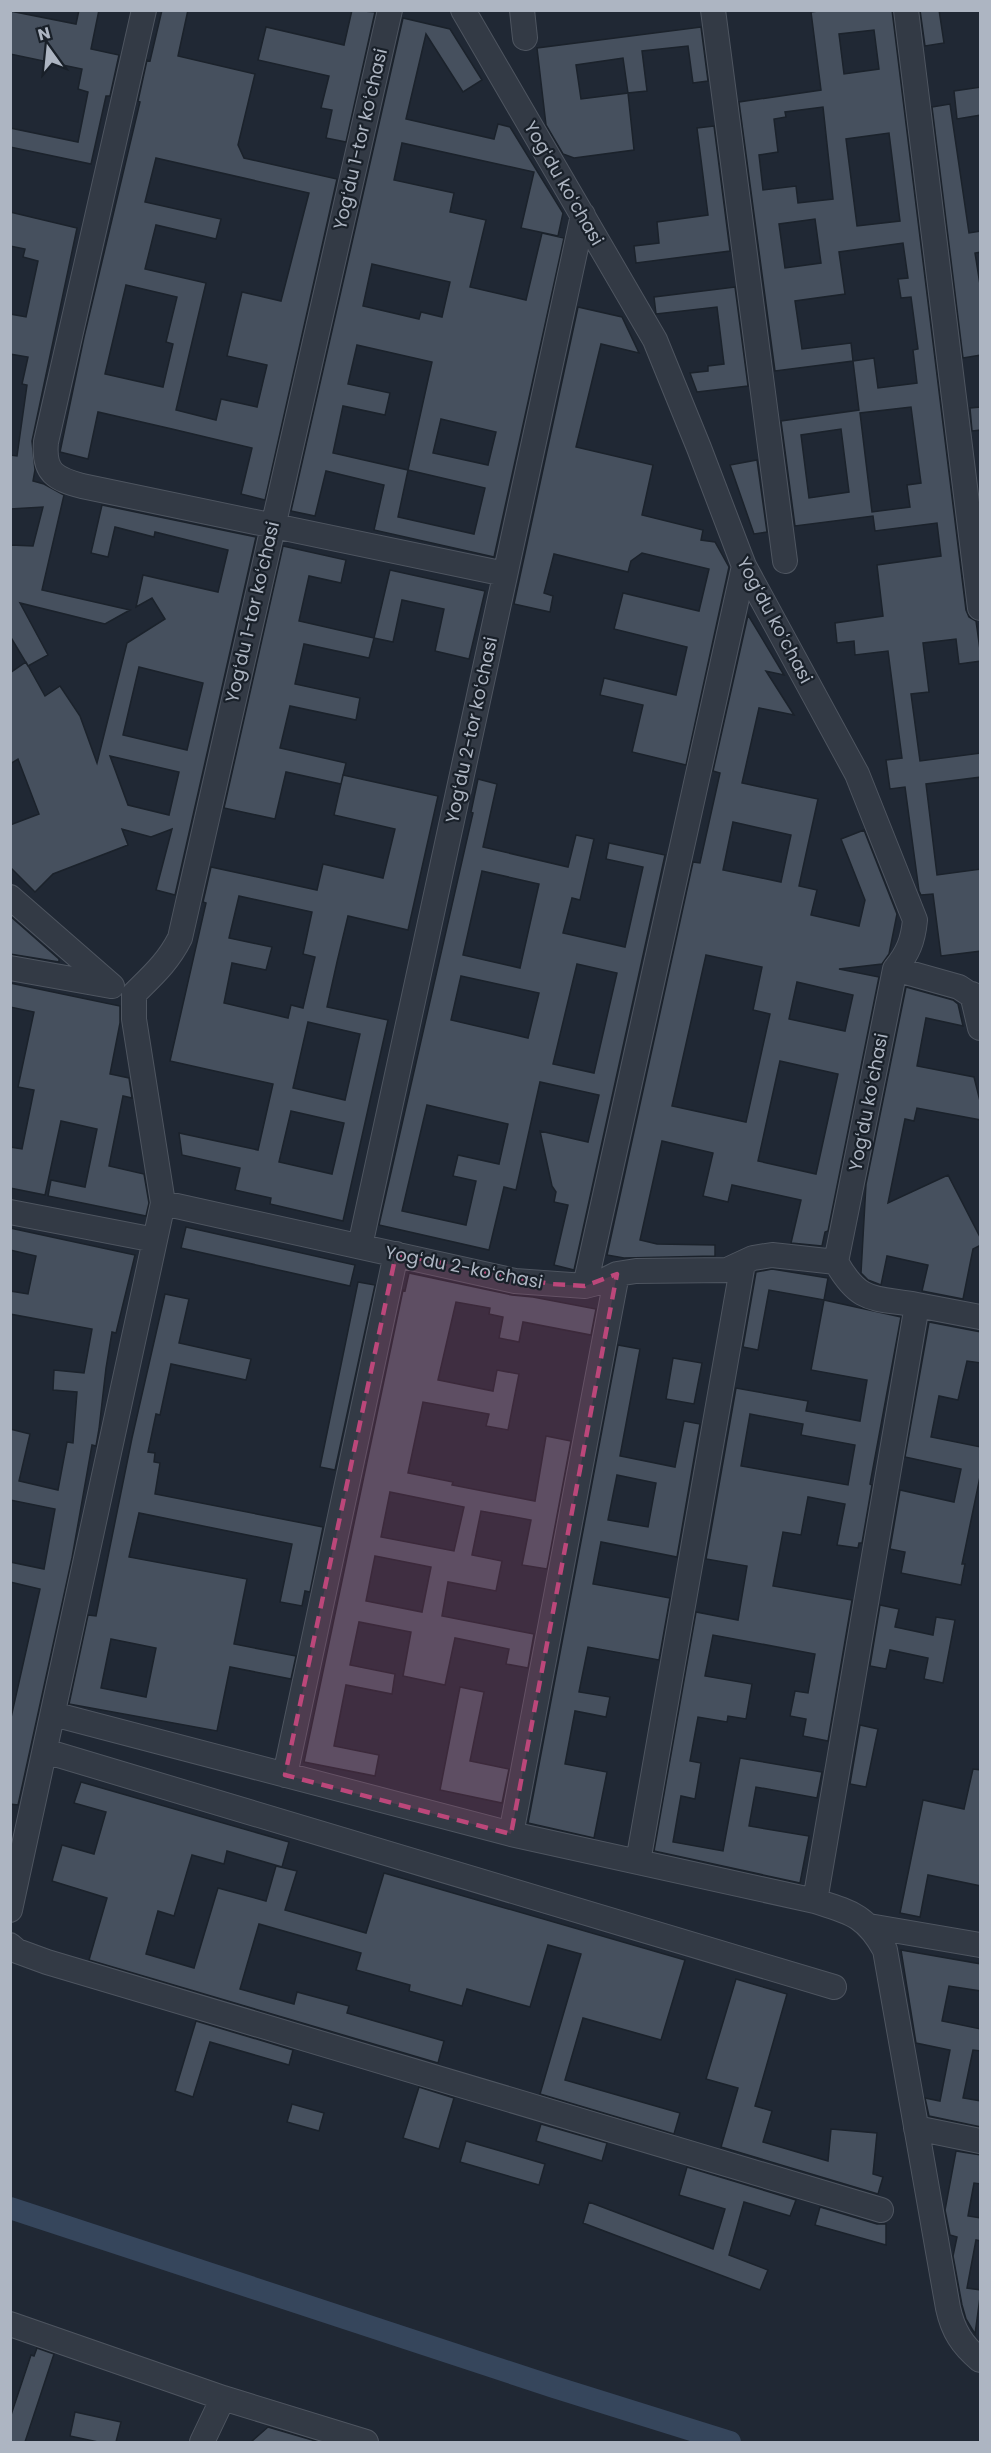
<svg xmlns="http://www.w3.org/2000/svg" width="991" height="2453" viewBox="0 0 991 2453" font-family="Poppins,sans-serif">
	<rect width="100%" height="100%" fill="#202834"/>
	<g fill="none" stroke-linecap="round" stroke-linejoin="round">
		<path stroke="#36465c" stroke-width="22" d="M10,2208L554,2387L730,2442"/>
	</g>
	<path fill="#46505e" stroke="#1b222b" stroke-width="1.5" fill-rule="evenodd" d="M79,10H99L91,49L119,55L110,96H106L91,164L10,147V128L78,142L88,92L78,89L82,69L10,54V11L76,24Z
		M162,10H188L178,56L255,74L238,145L244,158L337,179L265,500L241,494L252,448L172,429L98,412L88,459L60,452L84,337L140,102L138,101L147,60L150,61ZM156,158L309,193L281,301L242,292L227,356L267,365L257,407L221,399L216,420L176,410L206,283L145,269L156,225L216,239L221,219L145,202ZM126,285L177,297L166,342L173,344L163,387L105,374Z
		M352,10L375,12L346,142L326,138L332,110L321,108L329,76L258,60L266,27L344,45Z
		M825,10H892L966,610L969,617L976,621L981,657V661L959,664L956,639L923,643L929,692L911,694L920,761L981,753V777L926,784L937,875L981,869V951L941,956L933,894L921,895L919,891L905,787L890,789L886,760L902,758L888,651L855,655L854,641L837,643L835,623L883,616L877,565L941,556L937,523L875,531L873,516L795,526L781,421L859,410L853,361L874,358L878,388L917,383L913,350L918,349L911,297L901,298L898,279L908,278L903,243L839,252L845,294L795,301L802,349L851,343L853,361L775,371L739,102L821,90L811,12ZM874,30L879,69L844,74L839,34ZM823,107L833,199L798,203L796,186L763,190L759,155L778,152L774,119L786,117L785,112ZM889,133L900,221L857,226L846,139ZM815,219L821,263L785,268L779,224ZM911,407L921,483L907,485L910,507L872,512L860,413ZM841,429L849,492L809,498L801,435Z
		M920,10H939L944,43L925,46Z
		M403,18L450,29L482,80L463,92L426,34L406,119L494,139L498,124L510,127L563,213L558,236L521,228L534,172L402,143L394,180L454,193L450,212L486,220L470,287L526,300L542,233L564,238L494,557L374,530L384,485L326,471L315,516L291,511ZM372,264L450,282L442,317L421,312L419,319L363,306ZM357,345L432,362L408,470L333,453L343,406L385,415L390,393L348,384ZM441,419L496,432L488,465L433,453ZM408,470L485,488L474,534L398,517Z
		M701,27L708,81L693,83L688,46L642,51L647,91L628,93L634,150L574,158L563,154L546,125L537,48ZM623,58L628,93L581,99L576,65Z
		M981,87V115L957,119L954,91Z
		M950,104L969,233L981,231V252L975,253L981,291V355L963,358L932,107Z
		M714,126L730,251L636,263L634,246L659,243L657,222L708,215L697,128Z
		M10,212L77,228L32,441L35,470L33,481L44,484L64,495L42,590L130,610L105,624L20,603L48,655L28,666L10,636V545L33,546L43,507L10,509V455L17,456L27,385L22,384L28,357L10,354V314L26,317L38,261L23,257L25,249L10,246Z
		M735,287L748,386L697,392L690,373L708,371V366L724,364L717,307L656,314L654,297Z
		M578,307L622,317L639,353L601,344L576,447L653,465L642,515L703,530L701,540L715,542L729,567L686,765L632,752L643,705L600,695L604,678L676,695L687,647L614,629L623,593L699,611L709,569L642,553L631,561L628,572L554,554L544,593L553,596L550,612L514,604Z
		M981,407V430L972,431L970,408Z
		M757,460L767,532L754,534L730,465Z
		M102,505L256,537L175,895L156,890L172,829L151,837L122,829L128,845L53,874L35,892L10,867V825L39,814L18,759L10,764V673L26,662L45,696L60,686L80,716L97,763L127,643L165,619L152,598L136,607L143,575L218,592L228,550L155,532L154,537L115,527L108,557L91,553ZM139,667L203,683L187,750L123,735ZM110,756L179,772L169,815L128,805Z
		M283,546L346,560L341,583L309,576L299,621L374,638L369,658L304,644L295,684L360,698L356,720L290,706L280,748L346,763L341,784L286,772L275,819L224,808Z
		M390,570L485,591L469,659L435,651L444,609L402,600L393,642L374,638Z
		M748,615L784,675L766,671L794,715L759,708L742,783L818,799L799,886L817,890L811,915L859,926L865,900L841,839L864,830L897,914L889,954L882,964L839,969L879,977L828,1231L825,1232L822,1246L791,1243L801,1200L732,1185L728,1202L703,1196L713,1153L662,1141L640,1240L657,1244L715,1245V1256L624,1258L607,1255L693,862L700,863L720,773L713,771ZM733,822L791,835L781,882L723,870ZM706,955L762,967L753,1010L770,1014L746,1122L672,1106ZM797,982L853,995L845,1031L789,1019ZM780,1061L838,1074L816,1174L758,1161Z
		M343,775L438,796L408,930L348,916L337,962L327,1007L388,1020L343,1221L270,1204L271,1198L235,1190L240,1168L182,1155L179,1133L258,1150L273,1084L170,1061L206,903L203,902L211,867L317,890L323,864L383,878L395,829L334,815ZM239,896L312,912L303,954L315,957L303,1008L291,1005L288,1018L224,1003L232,963L266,970L272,947L229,938ZM308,1022L360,1034L345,1100L293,1088ZM291,1111L344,1123L332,1174L279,1162Z
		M478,779L497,784L483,847L568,867L576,835L594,839L580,900L572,898L563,933L625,947L643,867L606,859L609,843L665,855L574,1270L554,1265L568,1205L554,1202L556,1192L552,1186L540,1131L588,1142L599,1095L540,1082L516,1190L504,1187L489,1250L379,1225L473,813L471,812ZM482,871L539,884L520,968L463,955ZM577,964L617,973L594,1073L553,1064ZM461,976L539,993L528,1038L451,1020ZM427,1105L508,1124L499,1164L458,1155L453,1176L476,1181L466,1225L402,1211Z
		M10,916L59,959V962L10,954Z
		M10,983L120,1006V1023L110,1074L129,1078L132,1098L123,1096L109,1166L144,1174L149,1203L146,1216L48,1196L51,1180L85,1187L97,1129L61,1121L45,1195L10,1188V1147L22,1149L34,1090L18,1087L34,1012L10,1007Z
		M906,987L953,1000L958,1004L963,1026L926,1018L917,1066L974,1077L981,1105V1120L917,1108L914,1121L905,1119L888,1203L948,1175L981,1239V1245L973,1249L963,1299L922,1291L928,1265L887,1256L881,1285L868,1280L861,1273L866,1184Z
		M186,1227L355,1265L350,1286L181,1248Z
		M10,1228L135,1255L116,1333L112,1332L106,1368L99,1429L96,1446L92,1445L72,1558L18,1805L10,1804V1722L40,1589L10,1582V1562L44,1569L55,1509L10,1500V1429L30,1434L19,1481L58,1490L67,1442L73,1443L77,1392L53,1390L54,1370L84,1373L92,1329L10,1314V1291L28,1294L36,1256L10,1250Z
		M772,1269L828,1278L824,1300L769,1290L758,1350L743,1347L756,1272Z
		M409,1273L512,1295L533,1297L596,1309L591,1335L523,1322L519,1342L499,1338L503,1317L489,1314L490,1308L456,1302L438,1380L493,1391L497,1370L519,1374L508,1430L486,1426L489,1414L423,1402L408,1473L453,1482L452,1485L535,1501L546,1436L571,1441L547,1569L522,1565L531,1520L481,1511L472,1555L502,1561L496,1591L448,1582L442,1616L534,1634L528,1668L506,1664L509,1649L455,1638L445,1685L403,1676L411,1632L359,1622L350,1665L395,1674L392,1694L346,1685L334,1746L379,1755L375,1776L304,1762L403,1290L405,1291ZM390,1492L464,1507L454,1551L381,1537ZM375,1556L431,1567L422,1612L366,1601Z
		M358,1282L375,1285L335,1470L320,1467Z
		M165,1294L189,1299L179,1343L251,1359L246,1380L171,1364L160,1415L156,1414L148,1452L155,1453L154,1462L160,1463L155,1494L323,1527L310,1592L305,1591L302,1606L280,1602L292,1544L139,1513L129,1557L247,1579L234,1644L296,1656L291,1679L230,1667L217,1731L69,1704L88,1615L96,1616L132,1438ZM111,1639L156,1648L146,1697L101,1688Z
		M824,1300L901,1317L870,1484L872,1485L862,1543H859L858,1548L837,1545L845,1504L808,1497L801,1535L783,1532L773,1586L852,1600L828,1741L803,1736L806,1719L790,1716L795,1691L808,1693L815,1654L713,1635L705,1676L752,1684L746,1719L728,1716L727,1722L698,1717L690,1761L701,1763L695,1799L681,1796L673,1842L723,1851L740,1758L822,1772L817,1798L756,1787L749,1826L809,1836L800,1883L654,1851L696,1612L738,1620L747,1566L706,1559L736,1388L808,1401L806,1411L860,1421L867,1380L811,1370ZM750,1414L803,1424L801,1435L855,1445L848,1485L741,1466Z
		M929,1322L981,1332V1363L967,1361L958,1400L939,1396L931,1437L981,1447V1472L962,1564H965L961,1585L901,1573L905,1552L890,1549L900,1490L954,1502L961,1469L905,1457Z
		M618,1345L640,1349L620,1456L675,1467L684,1421L700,1424L677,1557L601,1542L593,1584L670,1598L659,1660L588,1647L579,1692L610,1697L606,1717L575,1711L565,1764L607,1772L594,1838L528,1823ZM617,1475L656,1483L648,1527L608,1520Z
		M673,1358L702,1363L694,1404L666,1399Z
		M880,1605L899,1609L895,1627L933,1635L936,1617L955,1620L943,1683L924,1679L928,1658L890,1650L886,1669L870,1666Z
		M460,1687L484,1692L470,1761L509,1769L502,1803L440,1790Z
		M860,1725L878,1729L866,1787L850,1784Z
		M973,1769L981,1770V1886L928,1875L920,1917L900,1913L923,1800L964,1809Z
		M81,1782L289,1842L282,1867L227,1851L224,1864L192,1855L174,1916L158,1911L146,1954L194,1968L218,1888L266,1901L276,1866L297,1871L285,1910L366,1933L384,1873L685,1960L661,2040L583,2018L565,2080L680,2113L674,2134L540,2094L581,1954L548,1945L530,2007L467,1989L462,2006L409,1991L410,1985L356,1970L361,1953L259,1924L240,1989L294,2004L297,1992L349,2006L347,2013L444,2041L438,2063L89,1960L107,1898L52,1881L62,1845L94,1854L106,1812L74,1803Z
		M901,1950L981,1964V1991L949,1986L942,2021L981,2029V2051L973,2050L963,2098L981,2101V2127L929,2116L925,2098L940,2101L950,2050L916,2043Z
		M736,1979L787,1994L755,2106L772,2111L763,2142L828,2161L831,2129L877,2133L873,2174L883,2177L878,2194L721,2147L738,2088L706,2079Z
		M196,2021L293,2050L289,2065L210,2042L193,2097L175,2091Z
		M419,2087L454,2098L439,2149L403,2138Z
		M292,2104L324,2113L319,2131L287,2122Z
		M541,2124L607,2143L602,2161L536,2141Z
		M466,2141L545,2164L539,2185L460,2162Z
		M956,2151L981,2155V2184L974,2183L968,2216L981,2218V2241L976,2240L967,2288L981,2290L975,2334L966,2319L962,2305L953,2256L957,2237L950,2235L945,2210Z
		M687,2167L796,2200L790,2216L744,2202L729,2255L768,2270L760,2290L583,2223L589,2202L713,2249L725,2209L679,2195Z
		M820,2207L877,2224H886V2245L815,2225Z
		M37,2348L54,2354L25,2442H10V2418L31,2355L34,2356Z
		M75,2412L121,2422L116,2442H98L70,2436Z
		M268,2427L319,2442H251Z"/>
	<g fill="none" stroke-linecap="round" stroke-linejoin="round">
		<defs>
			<path id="street" d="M144,10L46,442C43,473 56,479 82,486L505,574
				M463,10L655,340L699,448L744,566L857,774L915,920C913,941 908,953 895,969L836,1262
				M522,10L525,38
				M713,10L785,561
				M906,10L980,608
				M10,897L112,986
				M10,968L111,986
				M895,969L959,987L980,1001
				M972,994L980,1028
				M163,1203L515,1281L585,1286L601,1282L617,1274L636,1271L727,1270L753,1258L772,1255L836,1262
				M10,1212L155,1240
				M360,1246L583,215
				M585,1286L744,566
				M917,1305L980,1317
				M53,1714L511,1834L815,1901C850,1912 866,1915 885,1950L948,2308C953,2331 962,2345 980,2360
				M45,1751L834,1987
				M285,1775L396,1254
				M511,1834L617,1274
				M638,1862L743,1263
				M815,1901L917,1305C873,1297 860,1304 836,1262
				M10,1910L163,1203L134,1019V994C152,976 168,962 180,938L390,10
				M869,1926L980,1945
				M10,1945L17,1951L47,1962L881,2210
				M916,2128L980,2141
				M10,2324L223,2398L366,2442
				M202,2442L223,2398"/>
		</defs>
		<use href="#street" stroke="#4e5560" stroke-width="26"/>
		<use href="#street" stroke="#333a45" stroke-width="24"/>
	</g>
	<path fill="#bc477a" fill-opacity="0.2" stroke="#bc477a" stroke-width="4.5" stroke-dasharray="12 8" stroke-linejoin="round" d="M396,1254L551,1284L585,1286L617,1274L511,1834L285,1775Z"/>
	<g text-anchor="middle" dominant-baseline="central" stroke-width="4.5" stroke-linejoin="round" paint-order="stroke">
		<g font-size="18" fill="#adb5c2" stroke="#192029">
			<text transform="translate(360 139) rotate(-77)">Yogʻdu 1-tor koʻchasi</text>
			<text transform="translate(564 183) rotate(60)">Yogʻdu koʻchasi</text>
			<text transform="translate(252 612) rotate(-77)">Yogʻdu 1-tor koʻchasi</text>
			<text transform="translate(775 620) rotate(62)">Yogʻdu koʻchasi</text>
			<text transform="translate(471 730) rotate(-78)">Yogʻdu 2-tor koʻchasi</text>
			<text transform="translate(868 1102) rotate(-79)">Yogʻdu koʻchasi</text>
			<text transform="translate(464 1267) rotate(11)">Yogʻdu 2-koʻchasi</text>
		</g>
	</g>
	<rect width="991" height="2453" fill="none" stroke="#adb5c2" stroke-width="24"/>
	<g transform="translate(48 48) rotate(345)" stroke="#192029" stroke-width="4.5" paint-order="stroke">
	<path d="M0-4.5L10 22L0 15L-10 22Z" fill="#adb5c2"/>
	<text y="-9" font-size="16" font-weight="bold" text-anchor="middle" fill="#adb5c2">N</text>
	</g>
</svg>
